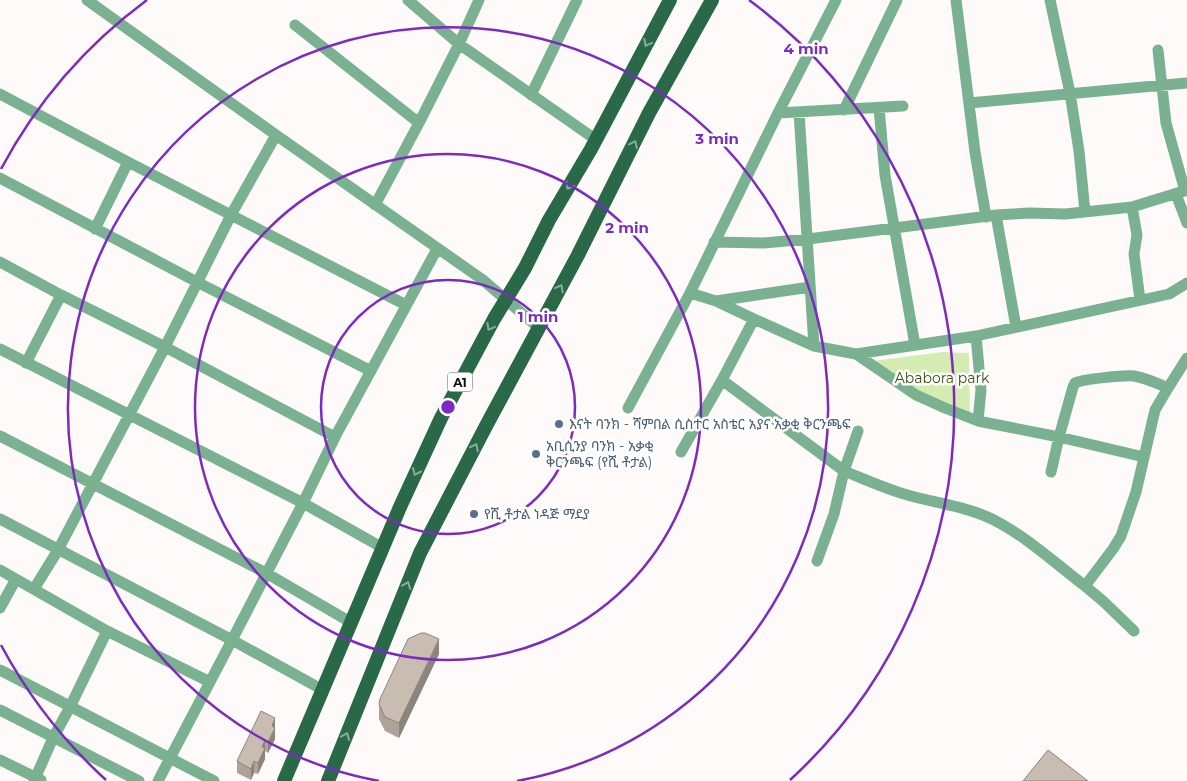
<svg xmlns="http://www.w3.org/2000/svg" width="1187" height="781" viewBox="0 0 1187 781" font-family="Montserrat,'Noto Sans Ethiopic',sans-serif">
	<rect width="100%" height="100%" fill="#fdfaf9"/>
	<path fill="#d4ecb2" d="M943,352L969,353L970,418L950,410L873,361Z"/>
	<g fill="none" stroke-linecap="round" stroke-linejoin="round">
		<path stroke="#7ab190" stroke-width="11" d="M87,0L276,135L483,280L539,328
			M408,0L459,44L479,0
			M956,0L975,152L986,217
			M1050,0L1070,93L1079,151L1085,212
			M295,25L419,123
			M1158,50L1166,123L1185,191
			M0,94L128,162L406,305
			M531,95L577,0
			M969,103L1187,83
			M879,108L885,175L915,345
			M844,110L897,0
			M799,112L814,346
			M778,113L903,106
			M0,178L197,282L371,371
			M1176,194L1187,223
			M375,205L419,123L459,44L595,139
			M1132,207L1137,235L1134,254L1140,300
			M996,215L1016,327
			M95,229L128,162
			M714,242L764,243L808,239L996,215L1029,213L1065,214L1132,207L1187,190
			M0,262L61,295L165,347L335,437
			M690,293L716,301L754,319
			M716,301L810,287
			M976,336L981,390L978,421
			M0,349L303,503L383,548
			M856,354L916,395L945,408L978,421L1059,437L1144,457
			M26,363L61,295
			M722,380L844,471L834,514L817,561
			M628,408L690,293L778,113L836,0
			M858,431L844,471C864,479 884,488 904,494C934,503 965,506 992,519C1026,536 1055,563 1085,586
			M0,436L266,573L352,623
			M681,452L722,380L754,319L814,346L856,354L976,336L1160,296L1169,294L1187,283
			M1051,472L1059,437L1073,387L1075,383C1083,379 1125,375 1134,376C1146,378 1157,383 1168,388L1187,358
			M0,519L232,640L303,503L335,437L437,249
			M0,570L107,631L210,682
			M34,589L58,550L165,347L231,215L276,135
			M0,608L16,579
			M1134,631L1104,602L1085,586L1113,549L1121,536L1136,492L1155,410L1168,388
			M0,670L214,781
			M0,710L139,781
			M0,760L41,780
			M34,781L53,738L70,707L107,631
			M158,781L232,640L323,690"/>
		<path stroke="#296947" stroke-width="14" d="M284,781L400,507L441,418L494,319L525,268L549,220L591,149L670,0
			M328,781L420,553L486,426L578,255L649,113L712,0"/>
	</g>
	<path fill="#ada399" d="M439,654L399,738L385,731L379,719V704Z
		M275,718V739L268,753L265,751V759L258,774L254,773L251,780L237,773V761Z"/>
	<path fill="#8d847d" d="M439,639V654L399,738V723Z
		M275,718V739L268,753V742L272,726Z
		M265,740V759L258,774V763L262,747Z
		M254,761V773L251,780V769Z"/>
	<path fill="#c9bdb2" stroke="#8d847d" d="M421,633H425L439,639L399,723L385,717L379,704L380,699L408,639Z
		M261,711L275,718L272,726L275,728L268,742L265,740L262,747L265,748L258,763L254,761L251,769L237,761Z
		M1048,750L1088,781H1023Z"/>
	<defs><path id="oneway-chevron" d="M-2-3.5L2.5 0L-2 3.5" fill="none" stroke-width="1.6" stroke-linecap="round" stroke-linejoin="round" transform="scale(1.25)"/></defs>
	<g stroke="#89ac9a">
		<use href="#oneway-chevron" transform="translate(647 43) rotate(118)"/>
		<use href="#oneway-chevron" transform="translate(634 144) rotate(-64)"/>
		<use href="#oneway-chevron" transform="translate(569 186) rotate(120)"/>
		<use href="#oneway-chevron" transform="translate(560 288) rotate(-62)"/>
		<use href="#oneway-chevron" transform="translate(490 327) rotate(118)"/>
		<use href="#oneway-chevron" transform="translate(475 447) rotate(-63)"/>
		<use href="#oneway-chevron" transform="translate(416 472) rotate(114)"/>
		<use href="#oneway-chevron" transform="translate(407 585) rotate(-68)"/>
		<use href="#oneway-chevron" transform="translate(346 736) rotate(-68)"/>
	</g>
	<g fill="none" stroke="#7b2cbf" stroke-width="2.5">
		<circle cx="448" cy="407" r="127"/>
		<circle cx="448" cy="407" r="253"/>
		<path d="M379 781A380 380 0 1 1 517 781"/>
		<path d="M106 780A506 506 0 0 1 1 645M1 169A506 506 0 0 1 147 0M749 0A506 506 0 0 1 790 780"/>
	</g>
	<g fill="#5c6f8a" stroke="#fff" stroke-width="2">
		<circle cx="559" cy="424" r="5"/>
		<circle cx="536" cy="454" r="5"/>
		<circle cx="474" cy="514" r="5"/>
	</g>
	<g text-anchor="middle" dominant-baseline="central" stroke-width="5" stroke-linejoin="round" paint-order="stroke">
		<rect fill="#fff" stroke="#575452" stroke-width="1" x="447.5" y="372.5" width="25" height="19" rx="4"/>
		<g font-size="12" font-weight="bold" fill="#0f0a08">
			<text x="460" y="382">A1</text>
		</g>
		<g font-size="14" fill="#3c4f19" stroke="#fff">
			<text x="942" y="378">Ababora park</text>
		</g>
		<g font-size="14" fill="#4e5e75" stroke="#fff" text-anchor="start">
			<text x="569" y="424">እናት ባንክ - ሻምበል ሲስተር አስቴር አያና አቃቂ ቅርንጫፍ</text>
			<text x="546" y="446">አቢሲንያ ባንክ - አቃቂ<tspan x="546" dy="16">ቅርንጫፍ (የሺ ቶታል)</tspan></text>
			<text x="484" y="514">የሺ ቶታል ነዳጅ ማደያ</text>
		</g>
	</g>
	<circle cx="448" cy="407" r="8" fill="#7b2cbf" stroke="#fff" stroke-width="2.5"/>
	<g font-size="15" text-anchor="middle" font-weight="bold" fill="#7b2cbf" stroke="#fff" stroke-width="5" stroke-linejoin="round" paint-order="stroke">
		<text x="806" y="54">4 min</text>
		<text x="717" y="144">3 min</text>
		<text x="627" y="233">2 min</text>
		<text x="538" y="322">1 min</text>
	</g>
</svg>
